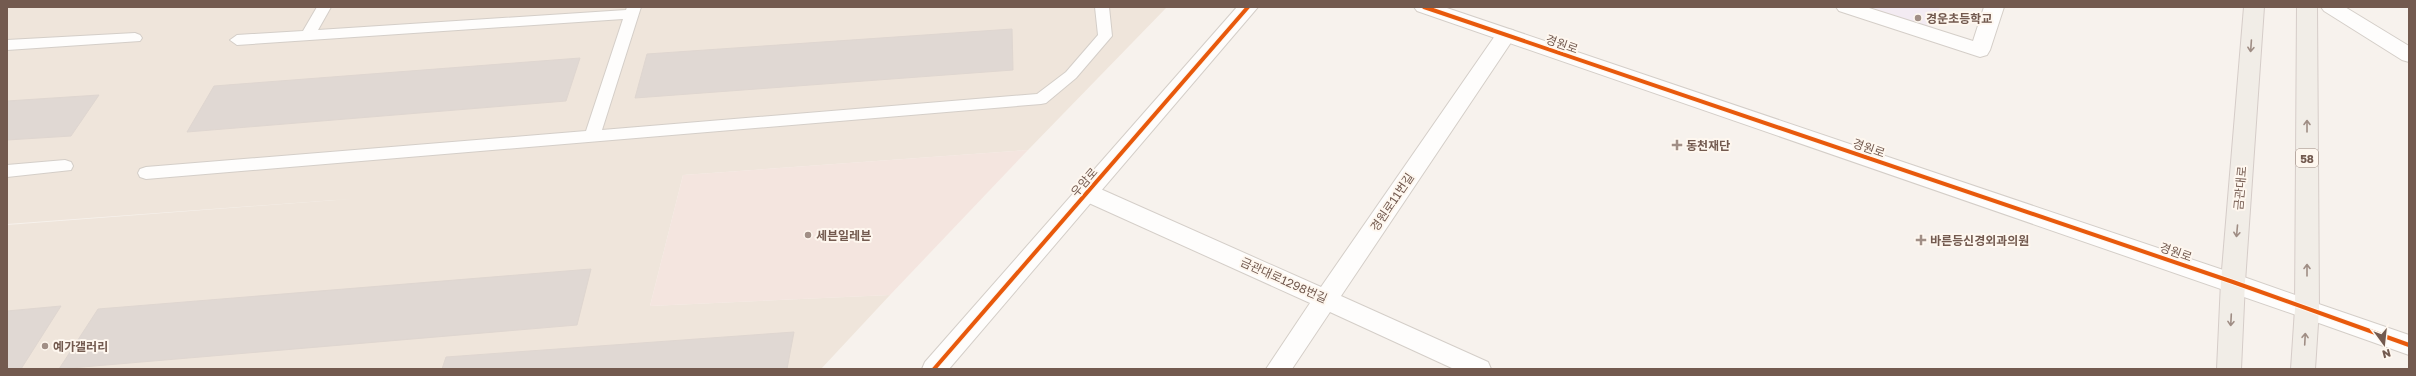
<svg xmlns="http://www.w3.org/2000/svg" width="2416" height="376" viewBox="0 0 2416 376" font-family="'Golos Text','Noto Sans KR',sans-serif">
	<rect width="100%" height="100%" fill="#f7f2ed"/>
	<path fill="#efe5db" d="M7,7H1167L1028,150L683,175L650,306L890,295L821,369H7V225L363,198L7,224Z"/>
	<path fill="#f4e5df" d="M1028,150L890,295L650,306L683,175Z"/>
	<path fill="#f3ebf2" d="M1868,7H1940L1932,28Z"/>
	<path fill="#e0d8d3" stroke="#dfd6d0" d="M1012,29L1013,70L635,98L647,54Z
		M580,58L566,101L187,132L214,86Z
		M99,95L71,136L7,140V101Z
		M591,269L577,325L59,369L98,309Z
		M61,306L21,369H7V311Z
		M794,332L787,369H442L446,357Z"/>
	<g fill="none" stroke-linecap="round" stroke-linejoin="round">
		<defs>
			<path id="service" d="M317,7H331L318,30L626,10L627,7H641L602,130L1037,94L1066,72L1098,35L1095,7H1109L1112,36L1076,78L1046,103L1041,104L146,179L140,177L138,173L140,169L146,167L586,131L623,19L237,45L230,40L237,35L303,31Z
				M135,33L140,35L142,38L140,41L7,50V40Z
				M65,160L71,162L73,166L71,170L7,177V165Z"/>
			<path id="minor" d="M1836,7H1866L1973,41L1984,7H2004L1990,50L1987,55L1980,57L1839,11Z
				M2321,7H2345L2409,46V62L2402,60L2324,11Z
				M1506,29L1513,30L1516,35L1341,296L1488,362L1491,369H1454L1330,312L1292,369H1266L1310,303L1080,199L1077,193L1080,187L1088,185L1096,187L1321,287L1499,30Z
				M2307,300L2409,335V355L2299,316L2295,309L2299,302Z"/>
			<path id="tertiary" d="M1237,7H1258L949,369H922L925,362Z
				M1414,7H1444L2241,276L2315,302L2319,309L2315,316L2307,318L2299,316L1417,11Z"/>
			<path id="primary" d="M2244,7H2264L2245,282L2241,369H2217L2221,282Z
				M2297,7H2317L2319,309L2315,369H2291L2295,309Z"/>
		</defs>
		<use href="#service" stroke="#d4cec8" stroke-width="2"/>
		<use href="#minor" stroke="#d4cec8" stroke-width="2"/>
		<use href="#tertiary" stroke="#d4cec8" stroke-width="2"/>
		<use href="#primary" stroke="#d5ccc8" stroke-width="2"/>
		<use href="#service" fill="#fefdfc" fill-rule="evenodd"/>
		<use href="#minor" fill="#fefdfc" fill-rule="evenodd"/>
		<use href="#tertiary" fill="#fefdfc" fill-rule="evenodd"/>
		<use href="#primary" fill="#f1ede7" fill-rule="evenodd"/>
		<defs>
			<path id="cycleway" d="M1424,7L2233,282L2409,345
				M934,369L1248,7"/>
		</defs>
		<use href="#cycleway" stroke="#fef7ef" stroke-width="6"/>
		<use href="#cycleway" stroke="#e8590c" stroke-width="4"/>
	</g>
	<defs><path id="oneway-shaft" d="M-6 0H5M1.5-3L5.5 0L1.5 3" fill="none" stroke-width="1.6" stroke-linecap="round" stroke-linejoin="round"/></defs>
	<g stroke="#9f8d84">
		<use href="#oneway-shaft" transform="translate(2251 46) rotate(94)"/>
		<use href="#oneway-shaft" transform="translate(2307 126) rotate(-90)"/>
		<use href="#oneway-shaft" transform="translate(2237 231) rotate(95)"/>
		<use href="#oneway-shaft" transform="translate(2307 270) rotate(-90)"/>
		<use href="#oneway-shaft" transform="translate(2231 320) rotate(93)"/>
		<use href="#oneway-shaft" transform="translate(2305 339) rotate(-87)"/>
	</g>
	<g fill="#a18f86" stroke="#fef7ef" stroke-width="1.5">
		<circle cx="1918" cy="18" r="4"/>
		<path d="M1675 139h4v4h4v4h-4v4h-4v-4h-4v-4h4z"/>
		<circle cx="808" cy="235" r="4"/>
		<path d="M1919 234h4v4h4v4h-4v4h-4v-4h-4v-4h4z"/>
		<circle cx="45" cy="346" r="4"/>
	</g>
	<g text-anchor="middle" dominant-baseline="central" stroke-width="4" stroke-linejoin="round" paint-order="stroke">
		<rect fill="#fef7ef" stroke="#9d897f" stroke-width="1" x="2296" y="149" width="22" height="18" rx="3"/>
		<g font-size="11" font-weight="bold" fill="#735a4f">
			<text x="2307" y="158">58</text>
		</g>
		<g font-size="12" font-weight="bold" fill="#735a4f" stroke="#fef7ef" text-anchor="start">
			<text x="1926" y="18">경운초등학교</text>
			<text x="1686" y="145">동천재단</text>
			<text x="816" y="235">세븐일레븐</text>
			<text x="1930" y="240">바른등신경외과의원</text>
			<text x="53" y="346">예가갤러리</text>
		</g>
		<g font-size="12" fill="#735a4f" stroke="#fef7ef">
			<text transform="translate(1562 44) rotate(19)">경원로</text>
			<text transform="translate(1869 148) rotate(19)">경원로</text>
			<text transform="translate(1084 182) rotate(-49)">우암로</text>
			<text transform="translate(2240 188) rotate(-85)">금관대로</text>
			<text transform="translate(1392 202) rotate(-56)">경원로11번길</text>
			<text transform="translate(2176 252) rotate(19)">경원로</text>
			<text transform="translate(1284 280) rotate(24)">금관대로1298번길</text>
		</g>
	</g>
	<rect width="2416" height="376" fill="none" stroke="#735a4f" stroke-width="16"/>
	<g transform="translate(2384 344) rotate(165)" stroke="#fef7ef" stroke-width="3" paint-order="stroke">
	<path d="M0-3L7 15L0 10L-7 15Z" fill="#735a4f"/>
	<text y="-6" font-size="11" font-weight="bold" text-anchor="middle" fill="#735a4f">N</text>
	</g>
</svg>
